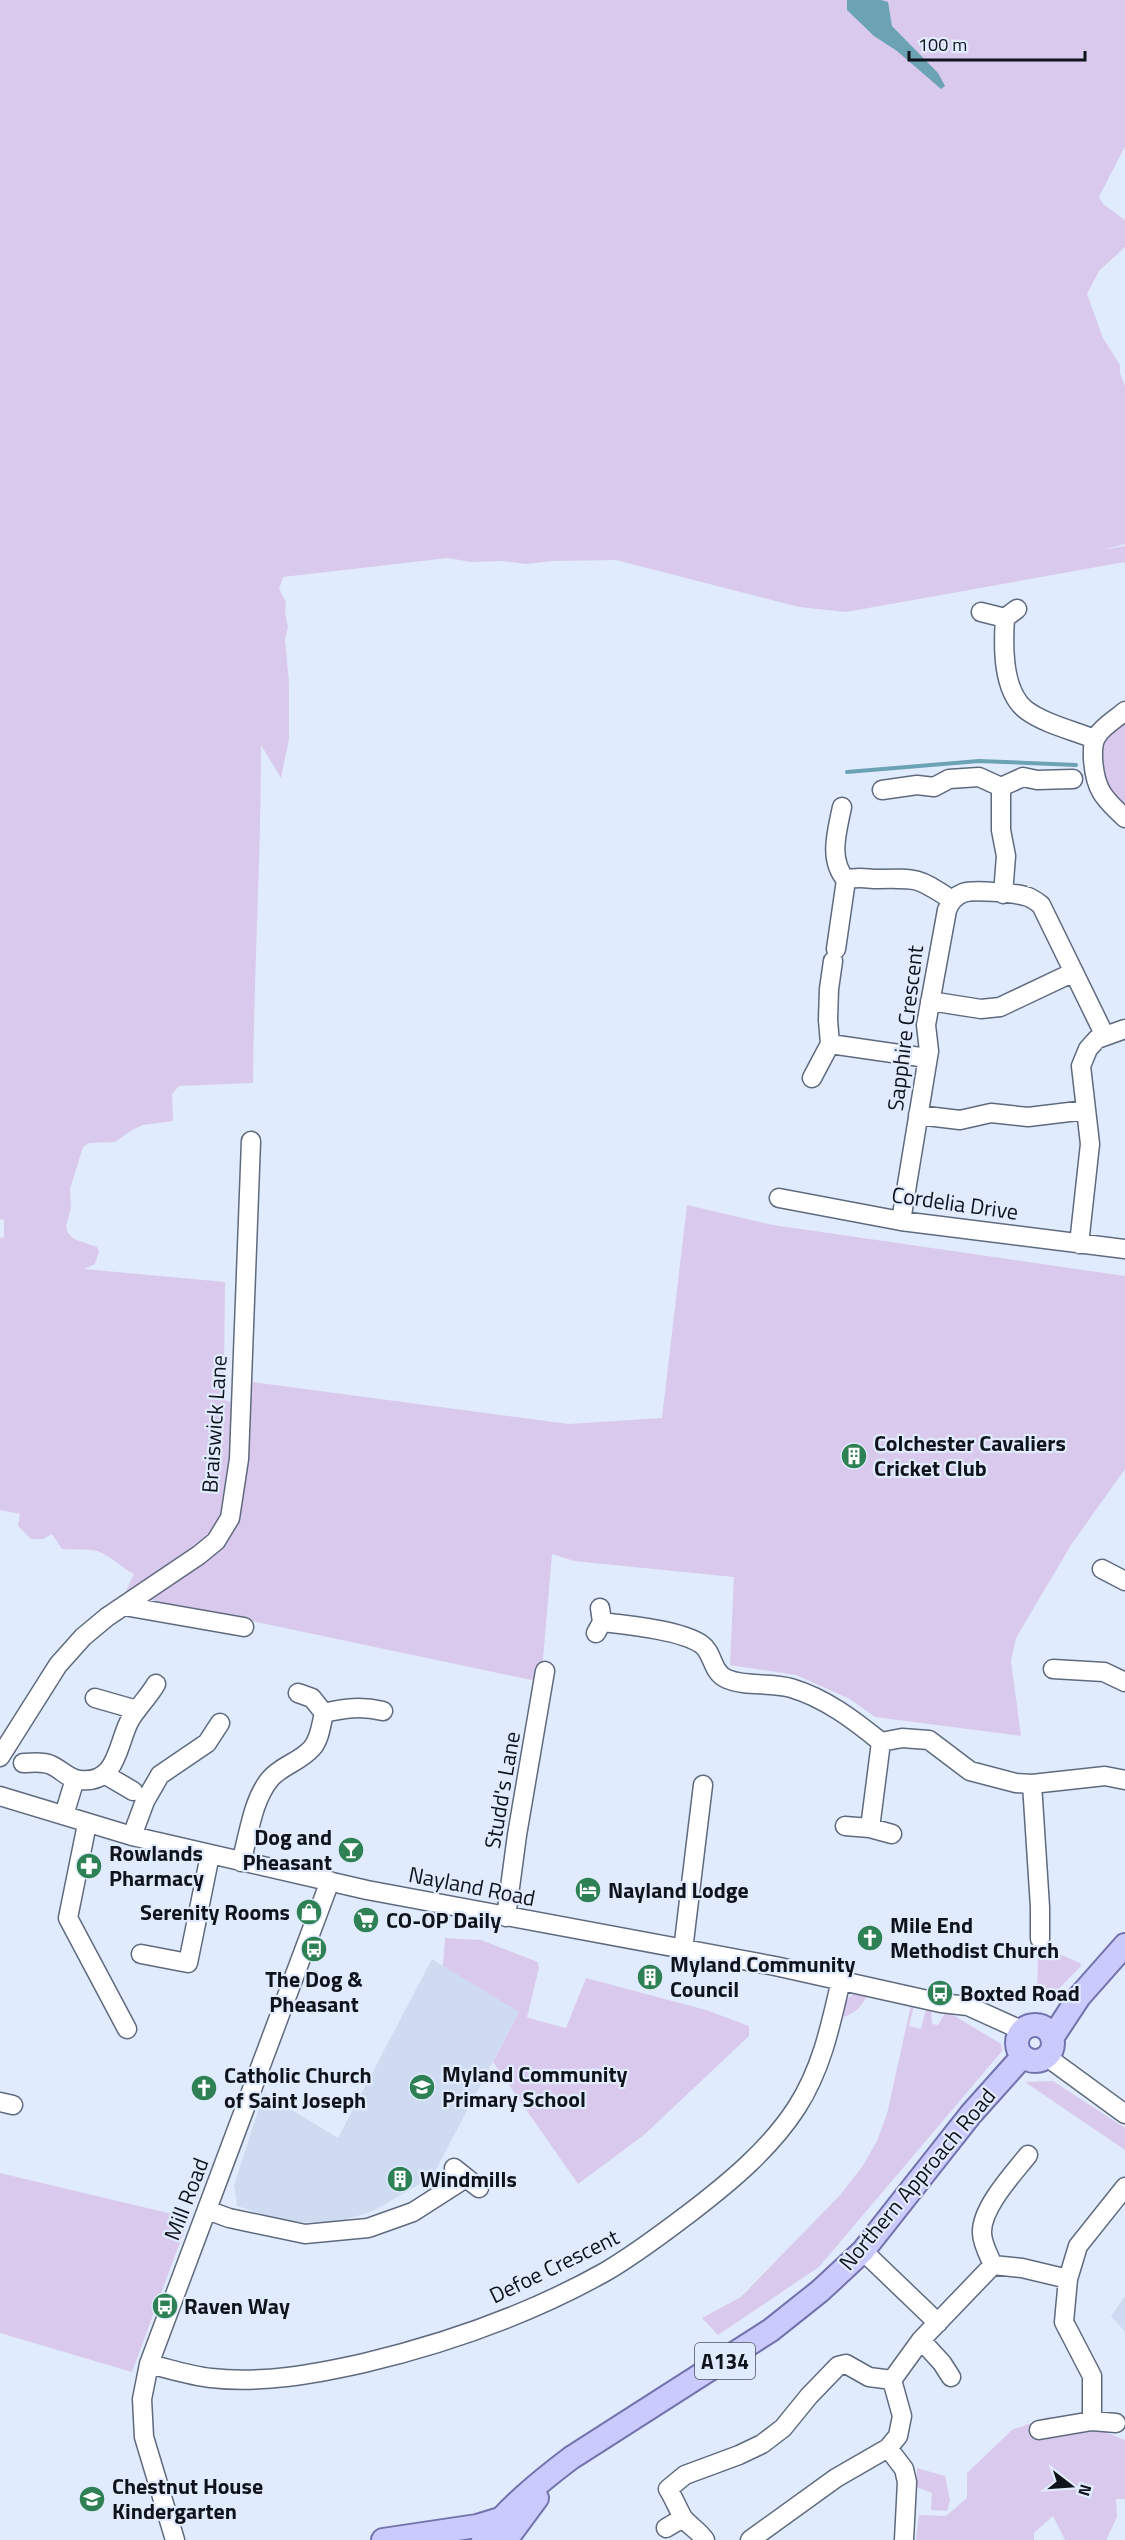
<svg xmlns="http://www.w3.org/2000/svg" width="1125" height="2540" viewBox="0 0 1125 2540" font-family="'Titillium Web',sans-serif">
	<rect width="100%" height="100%" fill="#e1ebfe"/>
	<path fill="#cedbf1" d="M432,1959L519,2012L432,2177L373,2211L338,2222H285L237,2206L234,2185L264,2093L338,2138Z
		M1125,2296V2332L1111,2316Z"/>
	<path fill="#d9c9ec" d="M0,0H1125V146L1099,197L1103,204L1125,220V247L1099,271L1087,294L1103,338L1120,365V373L1125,386V544L1101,550L1125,546V562L846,612L799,607L616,560L553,561L526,564L502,561L471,562L448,558L283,577L279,589L286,602L285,612L288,627L285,639L289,683V739L281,778L261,745C261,857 254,970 253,1083L179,1086L172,1094L173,1121L143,1125L132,1130L115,1142L89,1143L83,1147L70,1189L71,1208L66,1226L68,1233L74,1239L97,1247L99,1251L95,1264L84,1269L225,1282L224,1371L221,1398L234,1404L229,1460L219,1520L208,1534L181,1558L132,1595L125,1593L134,1574C120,1567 112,1556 97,1551C91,1549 71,1550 62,1549L52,1534L43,1539H31L18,1526L20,1514L0,1510V1238L4,1237V1220L0,1219Z
		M1125,718V808L1105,784L1100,742Z
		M687,1205L773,1225L1125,1276V1469L1071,1545L1016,1638L1011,1661L1021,1736L875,1717L850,1699L796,1675L730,1665L734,1577L574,1561L552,1554L541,1682L147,1599L209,1556L242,1462L253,1382L569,1424L662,1418Z
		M445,1938L481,1940L538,1962L539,1968L527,2017L532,2019L566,2028L586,1978L706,2010L749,2026V2036L644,2135L578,2184L493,2062L519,2012L443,1966Z
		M1043,1950L1057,1953L1080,1963L1081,1966L1045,2003L1037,2000V1998L1038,1956Z
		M853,1994L867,1996C862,2006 854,2015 842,2017L847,1999Z
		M911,2005L914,2006L909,2026L921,2029L926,2009L931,2010L932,2024L938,2025L945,2013L953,2015L1001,2044L1002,2051L819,2267L718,2335L702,2318L741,2297L840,2195L862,2167L877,2141L887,2114Z
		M1053,2081L1125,2128V2150L1025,2082Z
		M0,2173L189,2218L132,2372L0,2333Z
		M1048,2417L1092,2427L1125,2440V2499H1116L1117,2517L1106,2540H1065L1053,2516L1034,2533V2540H916L919,2515L946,2516L967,2498V2473L1012,2430Z
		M917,2468L945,2476L950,2500L947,2511L931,2510L932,2493L916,2487Z"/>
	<path fill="#6ba2b4" d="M847,0H881L888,2L892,26L938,73L945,86L941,89L897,51L874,36L847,10Z"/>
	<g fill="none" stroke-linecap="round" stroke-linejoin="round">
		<path stroke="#6ba2b4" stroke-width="4" d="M847,772L979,761L1076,765"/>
		<defs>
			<path id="minor" d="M981,612L1005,618L1017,609
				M1005,618C1003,646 1002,691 1026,710C1045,724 1072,730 1094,739
				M1125,711C1116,719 1103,726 1097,736C1092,743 1093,750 1093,759C1095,789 1103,798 1125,818
				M882,790L917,785L934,787L949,779L979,777L1001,787
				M842,807C837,832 828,859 846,880
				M1003,894L1006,856L1001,830V787L1023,777L1037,780L1073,779
				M836,949L846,880C858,876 867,879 878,879C919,878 918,878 952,900
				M930,1001L981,1009L1000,1007L1074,972
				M830,1044L927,1058
				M812,1078L830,1044L828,1020L829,989L833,961
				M918,1115L960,1120L991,1113L1028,1117L1086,1110
				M779,1198L901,1221L1125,1249
				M901,1221L929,1051L926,1025L947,910C950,902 955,896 963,893C973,889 1014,893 1025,896C1031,897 1036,901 1041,905L1105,1036
				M1079,1244L1090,1144L1081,1066L1088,1049L1097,1039L1125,1029
				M1102,1569L1125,1581
				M124,1606L244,1627
				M602,1622C627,1625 680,1630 701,1644C714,1653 711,1672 727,1679C746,1687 771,1682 791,1688C825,1698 854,1720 881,1742L902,1738L929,1740L970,1771L1016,1783L1032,1784L1105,1776L1125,1780
				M596,1633L602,1622L600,1608
				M1053,1669L1104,1672L1125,1682
				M95,1698L137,1710
				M324,1713C345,1708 361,1706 383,1711
				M0,1757L58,1665L83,1637L107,1617L199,1555L216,1541L230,1518L239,1459L251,1141
				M23,1763C33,1763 42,1761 51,1765C61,1769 68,1779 80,1780C117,1784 117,1746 129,1722C135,1710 148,1698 156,1684
				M104,1774L133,1791
				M1032,1784L1040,1907V1939
				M0,1796L132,1836L367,1890L775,1966L941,2003L968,2006L1021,2030
				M64,1815L75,1779
				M87,1824L68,1918L127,2029
				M845,1826L870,1828L892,1834
				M870,1828L881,1742
				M132,1836L145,1801L160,1775L207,1743L220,1723
				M241,1862C249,1835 252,1801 270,1779C282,1765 300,1762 312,1748C320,1739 321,1725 324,1713L312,1698L298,1693
				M506,1917L517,1835L545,1671
				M683,1950L703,1785
				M141,1954L188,1963L210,1855
				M1047,2057L1125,2114
				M0,2102L13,2105
				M454,2168L479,2188
				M207,2210L229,2218L305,2234L368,2228L413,2212L466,2178
				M863,2251L938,2323
				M993,2265C989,2256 982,2243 982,2233C981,2208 1013,2174 1028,2155
				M921,2340L942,2363L951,2377
				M149,2364C170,2369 191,2376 211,2378C262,2384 315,2374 364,2363C448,2343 530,2314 605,2272C636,2254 663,2233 691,2212C730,2182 770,2149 797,2107C822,2068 831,2024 841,1980
				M1092,2421V2376L1064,2322L1068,2279L1078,2246L1125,2187
				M1039,2430L1092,2421L1116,2423
				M888,2448L904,2469L907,2482L904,2540
				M666,2528L683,2518
				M175,2540L144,2437L142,2399L149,2364L330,1881
				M705,2540C699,2531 691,2527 684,2519C680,2514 674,2498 668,2489L685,2475L739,2455L762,2444L783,2428L809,2396L838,2366L846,2364L869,2377L892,2380
				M750,2540L836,2478L888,2448L898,2436L902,2416L892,2380L921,2340L993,2265L1022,2268L1068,2279"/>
			<path id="major" d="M1017 2043a18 18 0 1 1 36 0a18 18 0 1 1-36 0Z
				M1052,2038L1079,1997L1125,1945
				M383,2540L477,2526L500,2519
				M483,2540C508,2508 538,2483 571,2458L771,2330L820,2291L863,2251L971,2114L1022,2057
				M506,2540L537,2498"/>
		</defs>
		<use href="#minor" stroke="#5f6a7e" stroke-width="21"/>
		<use href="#major" stroke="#7273ad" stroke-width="26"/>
		<use href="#minor" stroke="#fff" stroke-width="18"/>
		<use href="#major" stroke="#cbcafd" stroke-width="22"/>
	</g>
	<defs>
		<symbol id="building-disc" viewBox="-11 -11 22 22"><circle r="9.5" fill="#2d8154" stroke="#e1ebfe"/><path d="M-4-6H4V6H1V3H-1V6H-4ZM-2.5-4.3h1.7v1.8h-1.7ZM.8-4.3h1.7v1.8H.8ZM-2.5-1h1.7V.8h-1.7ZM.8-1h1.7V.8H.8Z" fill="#fff"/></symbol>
		<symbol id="bar-disc" viewBox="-11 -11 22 22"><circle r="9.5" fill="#2d8154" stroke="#e1ebfe"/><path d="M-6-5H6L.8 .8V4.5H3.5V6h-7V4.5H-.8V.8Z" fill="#fff"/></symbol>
		<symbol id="pharmacy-disc" viewBox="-11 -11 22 22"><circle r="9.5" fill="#2d8154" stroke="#e1ebfe"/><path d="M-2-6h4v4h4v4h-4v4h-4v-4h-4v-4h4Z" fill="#fff"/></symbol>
		<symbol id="hotel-disc" viewBox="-11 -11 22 22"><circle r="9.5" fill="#2d8154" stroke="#e1ebfe"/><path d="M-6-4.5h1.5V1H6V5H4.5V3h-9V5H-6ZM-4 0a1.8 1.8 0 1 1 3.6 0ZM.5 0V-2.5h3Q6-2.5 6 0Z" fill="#fff"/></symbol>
		<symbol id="shop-disc" viewBox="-11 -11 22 22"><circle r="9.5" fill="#2d8154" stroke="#e1ebfe"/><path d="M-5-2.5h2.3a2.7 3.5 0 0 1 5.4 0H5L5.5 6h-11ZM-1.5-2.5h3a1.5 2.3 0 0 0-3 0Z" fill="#fff"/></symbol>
		<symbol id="supermarket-disc" viewBox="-11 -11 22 22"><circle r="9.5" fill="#2d8154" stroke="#e1ebfe"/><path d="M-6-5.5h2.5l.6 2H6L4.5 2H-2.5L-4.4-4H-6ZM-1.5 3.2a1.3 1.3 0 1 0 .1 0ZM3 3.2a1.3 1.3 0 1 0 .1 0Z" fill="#fff"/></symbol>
		<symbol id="church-disc" viewBox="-11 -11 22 22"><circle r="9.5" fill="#2d8154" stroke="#e1ebfe"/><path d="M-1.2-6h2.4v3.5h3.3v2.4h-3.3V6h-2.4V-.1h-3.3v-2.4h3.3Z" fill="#fff"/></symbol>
		<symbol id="bus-disc" viewBox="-11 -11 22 22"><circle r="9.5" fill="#2d8154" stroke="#e1ebfe"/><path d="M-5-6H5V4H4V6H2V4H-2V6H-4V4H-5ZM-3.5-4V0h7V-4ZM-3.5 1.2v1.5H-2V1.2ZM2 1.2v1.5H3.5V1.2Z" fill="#fff"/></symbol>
		<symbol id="school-disc" viewBox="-11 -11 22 22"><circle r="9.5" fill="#2d8154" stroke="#e1ebfe"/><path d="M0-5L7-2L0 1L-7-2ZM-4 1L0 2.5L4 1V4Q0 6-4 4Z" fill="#fff"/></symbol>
	</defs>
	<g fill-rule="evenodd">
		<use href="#building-disc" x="839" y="1441" width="30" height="30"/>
		<use href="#bar-disc" x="336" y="1835" width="30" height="30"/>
		<use href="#pharmacy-disc" x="74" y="1851" width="30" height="30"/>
		<use href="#hotel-disc" x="573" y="1875" width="30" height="30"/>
		<use href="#shop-disc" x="294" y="1897" width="30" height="30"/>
		<use href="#supermarket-disc" x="351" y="1905" width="30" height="30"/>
		<use href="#church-disc" x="855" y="1923" width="30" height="30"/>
		<use href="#bus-disc" x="299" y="1934" width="30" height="30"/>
		<use href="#building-disc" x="635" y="1962" width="30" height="30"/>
		<use href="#bus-disc" x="925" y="1978" width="30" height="30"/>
		<use href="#school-disc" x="407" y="2072" width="30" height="30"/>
		<use href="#church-disc" x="189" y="2073" width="30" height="30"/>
		<use href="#building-disc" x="385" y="2164" width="30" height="30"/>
		<use href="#bus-disc" x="150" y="2291" width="30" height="30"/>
		<use href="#school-disc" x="77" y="2484" width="30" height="30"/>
	</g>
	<g text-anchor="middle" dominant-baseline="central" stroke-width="4.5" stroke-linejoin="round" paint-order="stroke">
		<rect fill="#e1ebfe" stroke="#4e545f" stroke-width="1.5" x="695" y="2343" width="60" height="36" rx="4.5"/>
		<g font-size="21" font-weight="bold" fill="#0f131b">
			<text x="725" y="2361">A134</text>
		</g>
		<g font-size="22" fill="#0f131b" stroke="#e1ebfe">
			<text transform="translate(905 1028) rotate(-83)">Sapphire Crescent</text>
			<text transform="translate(955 1203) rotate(8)">Cordelia Drive</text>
			<text transform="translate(214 1424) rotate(-86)">Braiswick Lane</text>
			<text transform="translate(502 1790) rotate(-80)">Studd's Lane</text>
			<text transform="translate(472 1886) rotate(11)">Nayland Road</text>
			<text transform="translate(917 2179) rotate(-50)">Northern Approach Road</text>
			<text transform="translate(186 2199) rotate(-69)">Mill Road</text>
			<text transform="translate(554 2266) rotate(-26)">Defoe Crescent</text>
		</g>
		<g font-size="22" font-weight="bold" fill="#0f131b" stroke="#e1ebfe" text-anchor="start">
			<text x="874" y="1443">Colchester Cavaliers<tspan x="874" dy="25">Cricket Club</tspan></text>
			<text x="332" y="1837" text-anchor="end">Dog and<tspan x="332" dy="25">Pheasant</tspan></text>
			<text x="109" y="1853">Rowlands<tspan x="109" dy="25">Pharmacy</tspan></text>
			<text x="608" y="1890">Nayland Lodge</text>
			<text x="290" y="1912" text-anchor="end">Serenity Rooms</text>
			<text x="386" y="1920">CO-OP Daily</text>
			<text x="890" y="1925">Mile End<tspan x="890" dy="25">Methodist Church</tspan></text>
			<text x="670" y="1964">Myland Community<tspan x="670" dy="25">Council</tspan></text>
			<text x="314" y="1979" text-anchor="middle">The Dog &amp;<tspan x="314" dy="25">Pheasant</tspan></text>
			<text x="960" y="1993">Boxted Road</text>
			<text x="442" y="2074">Myland Community<tspan x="442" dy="25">Primary School</tspan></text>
			<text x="224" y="2075">Catholic Church<tspan x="224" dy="25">of Saint Joseph</tspan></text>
			<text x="420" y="2179">Windmills</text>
			<text x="184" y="2306">Raven Way</text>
			<text x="112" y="2486">Chestnut House<tspan x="112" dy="25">Kindergarten</tspan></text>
		</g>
	</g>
	<g transform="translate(1071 2486) rotate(107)" stroke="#e1ebfe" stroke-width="4.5" paint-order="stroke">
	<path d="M0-4.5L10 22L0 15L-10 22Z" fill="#0f131b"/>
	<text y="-9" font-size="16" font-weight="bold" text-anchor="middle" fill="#0f131b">N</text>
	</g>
	<path d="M909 51v9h176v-9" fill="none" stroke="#0f131b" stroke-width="3"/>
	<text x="918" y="51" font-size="18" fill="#0f131b" stroke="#e1ebfe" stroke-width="4.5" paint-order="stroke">100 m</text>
</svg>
